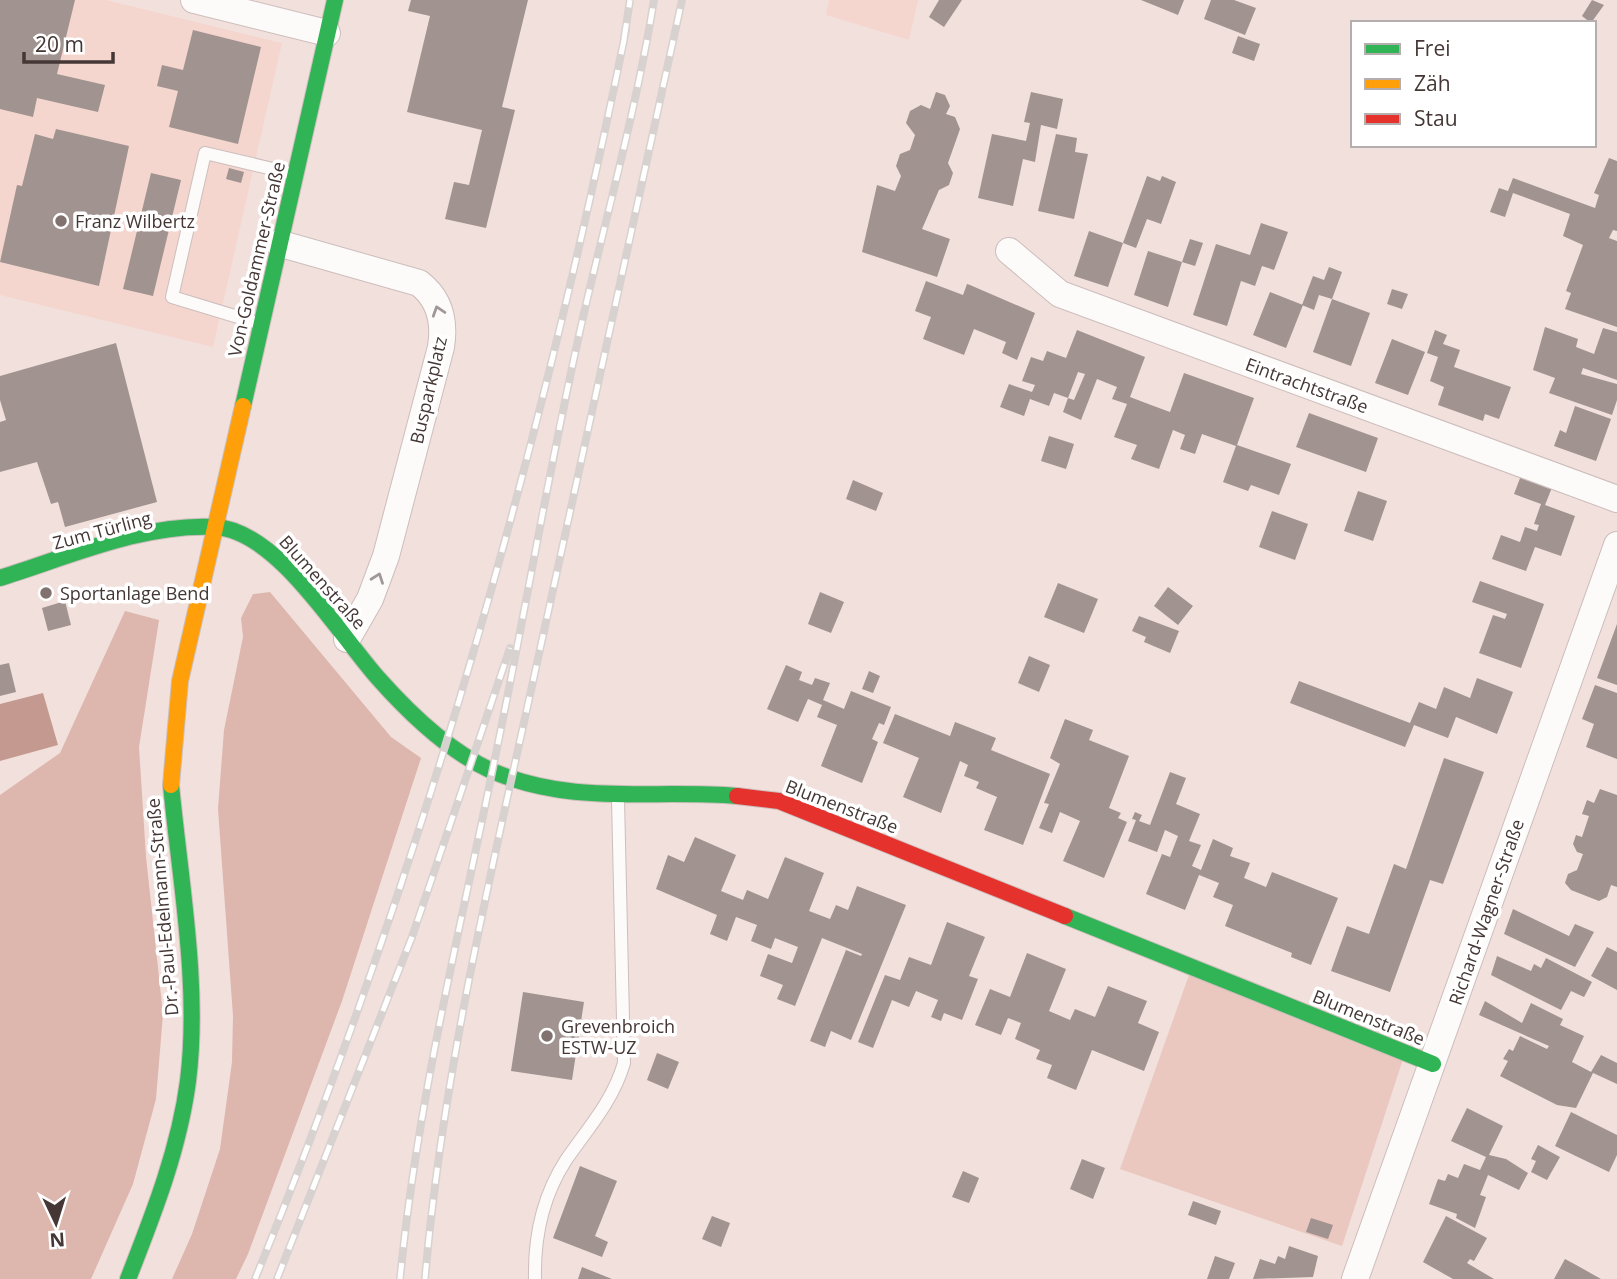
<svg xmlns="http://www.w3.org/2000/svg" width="1617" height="1279" viewBox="0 0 1617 1279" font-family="'Open Sans',sans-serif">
	<rect width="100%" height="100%" fill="#f2e0dc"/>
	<path fill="#f4d6cf" d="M0,0H106L282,43L213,347L0,295Z
		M829,0H918L909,40L826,15Z"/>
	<path fill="#eac7bf" d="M1189,975L1403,1059L1342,1246L1120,1169Z"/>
	<path fill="#ddb6ad" d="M270,592L391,737L421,758L342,1001L248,1254L236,1279H172L192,1234L220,1149L232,1062L233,1016L218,809L224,730L243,637L241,618L253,594Z
		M125,611L159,620L139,747L146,857L163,1014L156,1099L133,1184L91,1279H0V795L60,753Z"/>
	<path fill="#c49990" d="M43,693L58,745L0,761V704Z"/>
	<path fill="#a09390" d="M0,0H75L57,74L105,85L98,112L37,98L33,117L0,109Z
		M411,0H528L502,107L515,110L486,228L445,219L454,182L469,185L482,130L407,112L430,16L408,11Z
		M939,0H962L944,27L929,17Z
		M1141,0H1184L1178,15Z
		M1211,0H1234L1256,8L1245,35L1204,19Z
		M1592,0L1604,5L1591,23L1582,16Z
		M193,30L261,47L238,144L169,127L178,91L157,86L162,65L183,70Z
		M1238,36L1260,44L1254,61L1232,53Z
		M936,92L945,95L950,106L946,114L955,117L960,129L948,163L953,173L949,185L939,190L922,229L950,239L937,277L862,252L877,185L895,191L901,176L896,166L900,154L910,150L915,135L906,123L910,111L921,105L930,109Z
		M1031,92L1063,99L1057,129L1041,125L1035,162L1023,159L1013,206L978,198L992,134L1026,141L1030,123L1024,122Z
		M56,129L129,146L99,286L0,262L17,185L22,186L35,134L53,139Z
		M1056,134L1077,138L1075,152L1088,154L1074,219L1038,211Z
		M1609,158L1617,161V231L1613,230L1609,238L1617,241V327L1565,309L1571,293L1566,291L1583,245L1563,236L1570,214L1513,193L1505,217L1490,212L1499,188L1508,191L1513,178L1595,208L1599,195L1594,193Z
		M229,168L244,172L241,183L226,179Z
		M151,173L181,180L153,296L123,289Z
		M1147,176L1160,181L1162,176L1176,182L1161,224L1147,219L1136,248L1123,243Z
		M1261,223L1288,232L1274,270L1262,266L1255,286L1241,281L1227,326L1193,315L1216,244L1250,255Z
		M1089,231L1123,243L1108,287L1074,276Z
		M1190,239L1203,243L1195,266L1182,262Z
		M1148,251L1182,262L1168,307L1134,295Z
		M1329,267L1342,272L1332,299L1319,295L1314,310L1302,305L1313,276L1324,280Z
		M926,281L963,295L967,284L970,285L1035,313L1017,360L1002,353L1006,342L974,329L964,355L923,339L931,317L915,311Z
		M1392,289L1408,294L1402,309L1387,304Z
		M1270,292L1303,305L1286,348L1253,335Z
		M1332,299L1370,313L1351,366L1313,352Z
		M1545,327L1578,339L1576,347L1594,354L1603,328L1617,332V380L1583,368L1581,374L1617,384V400L1612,415L1549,393L1555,378L1533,370Z
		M1077,330L1145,357L1130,397L1151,405L1170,412L1184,373L1254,398L1237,445L1291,464L1279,495L1251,485L1248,491L1223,482L1236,446L1202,434L1195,454L1180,449L1185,435L1173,430L1159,469L1131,459L1137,445L1114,437L1127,404L1112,399L1117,387L1097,379L1081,420L1063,412L1068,398L1074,400L1085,374L1078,372L1068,398L1054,393L1049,406L1030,399L1024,416L1000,407L1009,384L1032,392L1035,385L1022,381L1031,357L1043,361L1047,351L1066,358Z
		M1435,330L1447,335L1443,344L1460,350L1454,367L1511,387L1499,419L1485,414L1483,421L1438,405L1444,387L1430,381L1438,357L1427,353Z
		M1392,339L1425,352L1408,395L1375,383Z
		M116,343L157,502L65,527L58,502L51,504L37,462L0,472V422L6,420L0,400V376Z
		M1575,406L1611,419L1596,461L1554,446L1560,430L1566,433Z
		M1309,413L1378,438L1366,472L1296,447Z
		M1049,436L1074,444L1066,469L1041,461Z
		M1522,473L1553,485L1545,505L1575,516L1561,556L1535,547L1526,571L1492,559L1501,535L1520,542L1525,527L1537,531L1539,525L1534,524L1541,504L1514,494Z
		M853,480L883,493L876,511L846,499Z
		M1358,491L1387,501L1373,541L1344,531Z
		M1272,511L1308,524L1295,560L1259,547Z
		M1480,581L1544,604L1521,668L1479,653L1493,615L1505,619L1507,614L1472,602Z
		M1058,583L1098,599L1084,633L1044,617Z
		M1168,587L1193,606L1178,625L1154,606Z
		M820,592L844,602L831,633L808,624Z
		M65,601L71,625L48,631L42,608Z
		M1139,616L1179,631L1170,653L1144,642L1146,637L1132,631Z
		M1617,624V685L1597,678Z
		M1029,656L1050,665L1039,692L1018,683Z
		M9,663L16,692L0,696V665Z
		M786,665L802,672L799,680L812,685L815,678L830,683L823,700L844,709L851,691L891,707L884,725L879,723L872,739L878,742L862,783L821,766L837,725L817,717L822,705L808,699L798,722L767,709Z
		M869,671L880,676L873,693L862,689Z
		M1477,678L1513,692L1497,734L1456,717L1448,738L1414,725L1405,747L1290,703L1299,681L1410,723L1419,702L1436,709L1444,687L1470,698Z
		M1595,685L1617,693V759L1586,747L1594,724L1582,719Z
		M895,714L950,736L955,722L996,738L991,750L1050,774L1023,845L984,830L997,797L976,788L979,782L964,776L968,765L960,761L941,813L903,797L919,758L883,743Z
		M1065,719L1093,730L1089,740L1129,756L1109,808L1121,813L1118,818L1127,822L1104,878L1063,861L1080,821L1060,812L1052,833L1039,828L1049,804L1044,803L1060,764L1050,758Z
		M1444,758L1484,772L1443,884L1430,880L1390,992L1331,971L1347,926L1369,934L1394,864L1406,869Z
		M1170,772L1186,778L1176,804L1200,814L1189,841L1201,845L1192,866L1201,870L1213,839L1233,848L1230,856L1250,863L1244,878L1266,887L1272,872L1338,898L1311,965L1291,957L1292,953L1225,926L1233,905L1213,897L1219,883L1199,875L1185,910L1146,894L1162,854L1170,857L1178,836L1165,830L1157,852L1128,841L1136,820L1132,819L1135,812L1142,815L1139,821L1150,825Z
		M1600,789L1617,795V887L1611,885L1607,897L1599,901L1571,890L1565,883L1568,874L1577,870L1583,854L1577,852L1573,844L1576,835L1582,837L1589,816L1582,814L1587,800L1594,803Z
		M695,837L736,855L721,891L743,900L747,890L768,899L785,857L824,873L809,911L830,919L836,905L848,910L857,886L906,905L851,1040L831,1031L825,1047L810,1041L846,950L861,956L862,954L822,938L795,1006L777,999L783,985L760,976L768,954L792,963L798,947L775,938L771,949L751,941L757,925L736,917L727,941L710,934L717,915L656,889L668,855L684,862Z
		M1513,909L1569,936L1575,924L1594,932L1575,967L1504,934Z
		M947,922L985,937L969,976L978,979L962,1020L944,1013L941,1021L931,1017L938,1000L916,991L909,1007L892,1000L873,1048L858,1042L885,975L900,980L909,957L931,965Z
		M1607,947L1617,952V990L1591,976Z
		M1027,953L1066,969L1049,1011L1070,1020L1075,1009L1095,1017L1108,986L1147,1001L1138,1023L1159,1032L1144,1071L1092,1050L1076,1090L1047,1078L1052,1065L1036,1059L1040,1050L1015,1039L1021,1023L1008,1018L1001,1035L975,1025L990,989L1010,997Z
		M1497,956L1531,971L1534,964L1541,968L1546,958L1592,982L1584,997L1571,991L1561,1010L1491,975Z
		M523,992L584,1002L572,1080L511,1071Z
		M1485,1001L1522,1023L1531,1003L1563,1019L1560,1025L1584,1036L1572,1062L1593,1073L1576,1108L1557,1105L1500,1076L1508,1061L1503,1059L1509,1049L1513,1051L1520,1036L1547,1049L1549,1046L1479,1015Z
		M657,1053L679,1062L668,1089L647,1080Z
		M1601,1055L1617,1063V1084L1591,1072Z
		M1467,1108L1503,1126L1489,1155L1506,1159L1528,1173L1519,1190L1488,1175L1480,1195L1486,1197L1475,1228L1456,1218L1457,1214L1429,1204L1438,1179L1445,1181L1448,1174L1458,1178L1464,1164L1480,1170L1486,1157L1451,1141Z
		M1571,1112L1617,1135V1155L1609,1172L1555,1146Z
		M1538,1145L1560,1157L1547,1180L1531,1172L1536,1161L1531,1159Z
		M1082,1159L1105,1168L1093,1199L1070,1189Z
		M580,1166L617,1181L595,1236L608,1242L602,1257L553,1238Z
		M963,1171L979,1178L969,1203L952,1197Z
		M1193,1201L1221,1211L1216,1225L1188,1215Z
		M712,1216L730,1223L721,1247L702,1239Z
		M1446,1216L1487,1238L1474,1261L1470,1259L1467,1263L1494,1279H1453L1423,1262Z
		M1311,1218L1333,1225L1328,1239L1306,1232Z
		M1289,1246L1318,1256L1313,1277L1253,1279L1260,1259L1275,1264L1278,1256L1285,1259Z
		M1215,1256L1235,1263L1229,1279H1207Z
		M1565,1259L1578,1266L1601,1279H1554Z
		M582,1267L612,1279H578Z"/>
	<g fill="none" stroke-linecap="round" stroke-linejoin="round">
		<defs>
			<path id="lane" d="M258,323L172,297L205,153L294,174
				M535,1279C534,1236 542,1197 566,1160C588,1128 613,1101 624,1063L618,799"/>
			<path id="street" d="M194,0L327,33
				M278,243L419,283C440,299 445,322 441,347L386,556L370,599L347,639
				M1009,251L1060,294L1617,499
				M1355,1279L1617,545"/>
			<path id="fast" d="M243,406L335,0
				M0,578C68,557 143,523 215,527C277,530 338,633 378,678C409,713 448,751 492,771C574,806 651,789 737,796
				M1065,916L1433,1064
				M128,1279C153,1215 179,1150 188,1081C200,986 180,880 171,785"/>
			<path id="slow" d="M171,785L180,681L243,406"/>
			<path id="jam" d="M737,796L779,801L1065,916"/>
		</defs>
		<use href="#lane" stroke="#ccbebc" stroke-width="14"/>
		<use href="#street" stroke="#ccbebc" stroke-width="28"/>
		<use href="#fast" stroke="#ccbebc" stroke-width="18"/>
		<use href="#slow" stroke="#ccbebc" stroke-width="18"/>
		<use href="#jam" stroke="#ccbebc" stroke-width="18"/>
		<use href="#lane" stroke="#fdfafa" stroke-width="12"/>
		<use href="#street" stroke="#fdfafa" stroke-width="26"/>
		<use href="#fast" stroke="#30b455" stroke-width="16"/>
		<use href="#slow" stroke="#ff9f0a" stroke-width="16"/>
		<use href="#jam" stroke="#e5322d" stroke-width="16"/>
		<defs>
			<path id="rail" d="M624,39L630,0
				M255,1279C420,877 540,455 626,30
				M277,1279L412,937L510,648
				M400,1279C417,1104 459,935 494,763C525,614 550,462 584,313C608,209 637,106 654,0
				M425,1279C442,1079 489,882 532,686C582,457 632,229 682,0"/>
		</defs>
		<use href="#rail" stroke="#d7d2d0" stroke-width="8"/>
		<use href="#rail" stroke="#fff" stroke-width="5" stroke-dasharray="16" stroke-linecap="butt"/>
	</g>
	<defs><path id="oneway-chevron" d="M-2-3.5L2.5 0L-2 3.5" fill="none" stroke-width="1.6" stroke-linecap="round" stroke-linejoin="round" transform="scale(1.75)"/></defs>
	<g stroke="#a09898">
		<use href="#oneway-chevron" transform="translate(438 311) rotate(-108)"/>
		<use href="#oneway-chevron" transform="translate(378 578) rotate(-70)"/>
	</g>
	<g fill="#81726f" stroke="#fff" stroke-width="2.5">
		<circle cx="61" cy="221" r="7"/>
		<circle cx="46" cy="593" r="7"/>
		<circle cx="547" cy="1036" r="7"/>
	</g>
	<g text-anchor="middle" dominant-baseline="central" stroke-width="7" stroke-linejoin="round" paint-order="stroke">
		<g font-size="18" fill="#443735" stroke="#fff" text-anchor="start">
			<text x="75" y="221">Franz Wilbertz</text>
			<text x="60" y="593">Sportanlage Bend</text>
			<text x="561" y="1026">Grevenbroich<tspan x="561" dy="21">ESTW-UZ</tspan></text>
		</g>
		<g font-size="18" fill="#443735" stroke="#fff">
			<text transform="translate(256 259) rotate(-77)">Von-Goldammer-Straße</text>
			<text transform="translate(1307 385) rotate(20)">Eintrachtstraße</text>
			<text transform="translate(428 390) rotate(-77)">Busparkplatz</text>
			<text transform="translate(102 530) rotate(-15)">Zum Türling</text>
			<text transform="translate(323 582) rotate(48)">Blumenstraße</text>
			<text transform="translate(842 806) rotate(21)">Blumenstraße</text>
			<text transform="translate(162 907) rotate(-95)">Dr.-Paul-Edelmann-Straße</text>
			<text transform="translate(1486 912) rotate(-71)">Richard-Wagner-Straße</text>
			<text transform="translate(1369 1017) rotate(22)">Blumenstraße</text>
		</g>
	</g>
	<rect x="1351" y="21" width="245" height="126" fill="#ffffff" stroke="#b4afae" stroke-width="2"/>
	<rect x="1365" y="44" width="35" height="10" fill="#30b455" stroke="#b4afae" stroke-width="2"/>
	<text x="1414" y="56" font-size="21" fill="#443735">Frei</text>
	<rect x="1365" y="79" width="35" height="10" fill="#ff9f0a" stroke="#b4afae" stroke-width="2"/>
	<text x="1414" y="91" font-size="21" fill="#443735">Zäh</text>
	<rect x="1365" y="114" width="35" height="10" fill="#e5322d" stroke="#b4afae" stroke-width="2"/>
	<text x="1414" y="126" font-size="21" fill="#443735">Stau</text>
	<g transform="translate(56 1223) rotate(176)" stroke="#ffffff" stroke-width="5" paint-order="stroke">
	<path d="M0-5L12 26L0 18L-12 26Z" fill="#443735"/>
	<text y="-10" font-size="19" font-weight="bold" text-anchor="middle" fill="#443735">N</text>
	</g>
	<path d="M24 52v10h89v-10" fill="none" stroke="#443735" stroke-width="3.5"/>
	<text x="35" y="52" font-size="21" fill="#443735" stroke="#ffffff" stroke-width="5" paint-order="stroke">20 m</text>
</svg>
